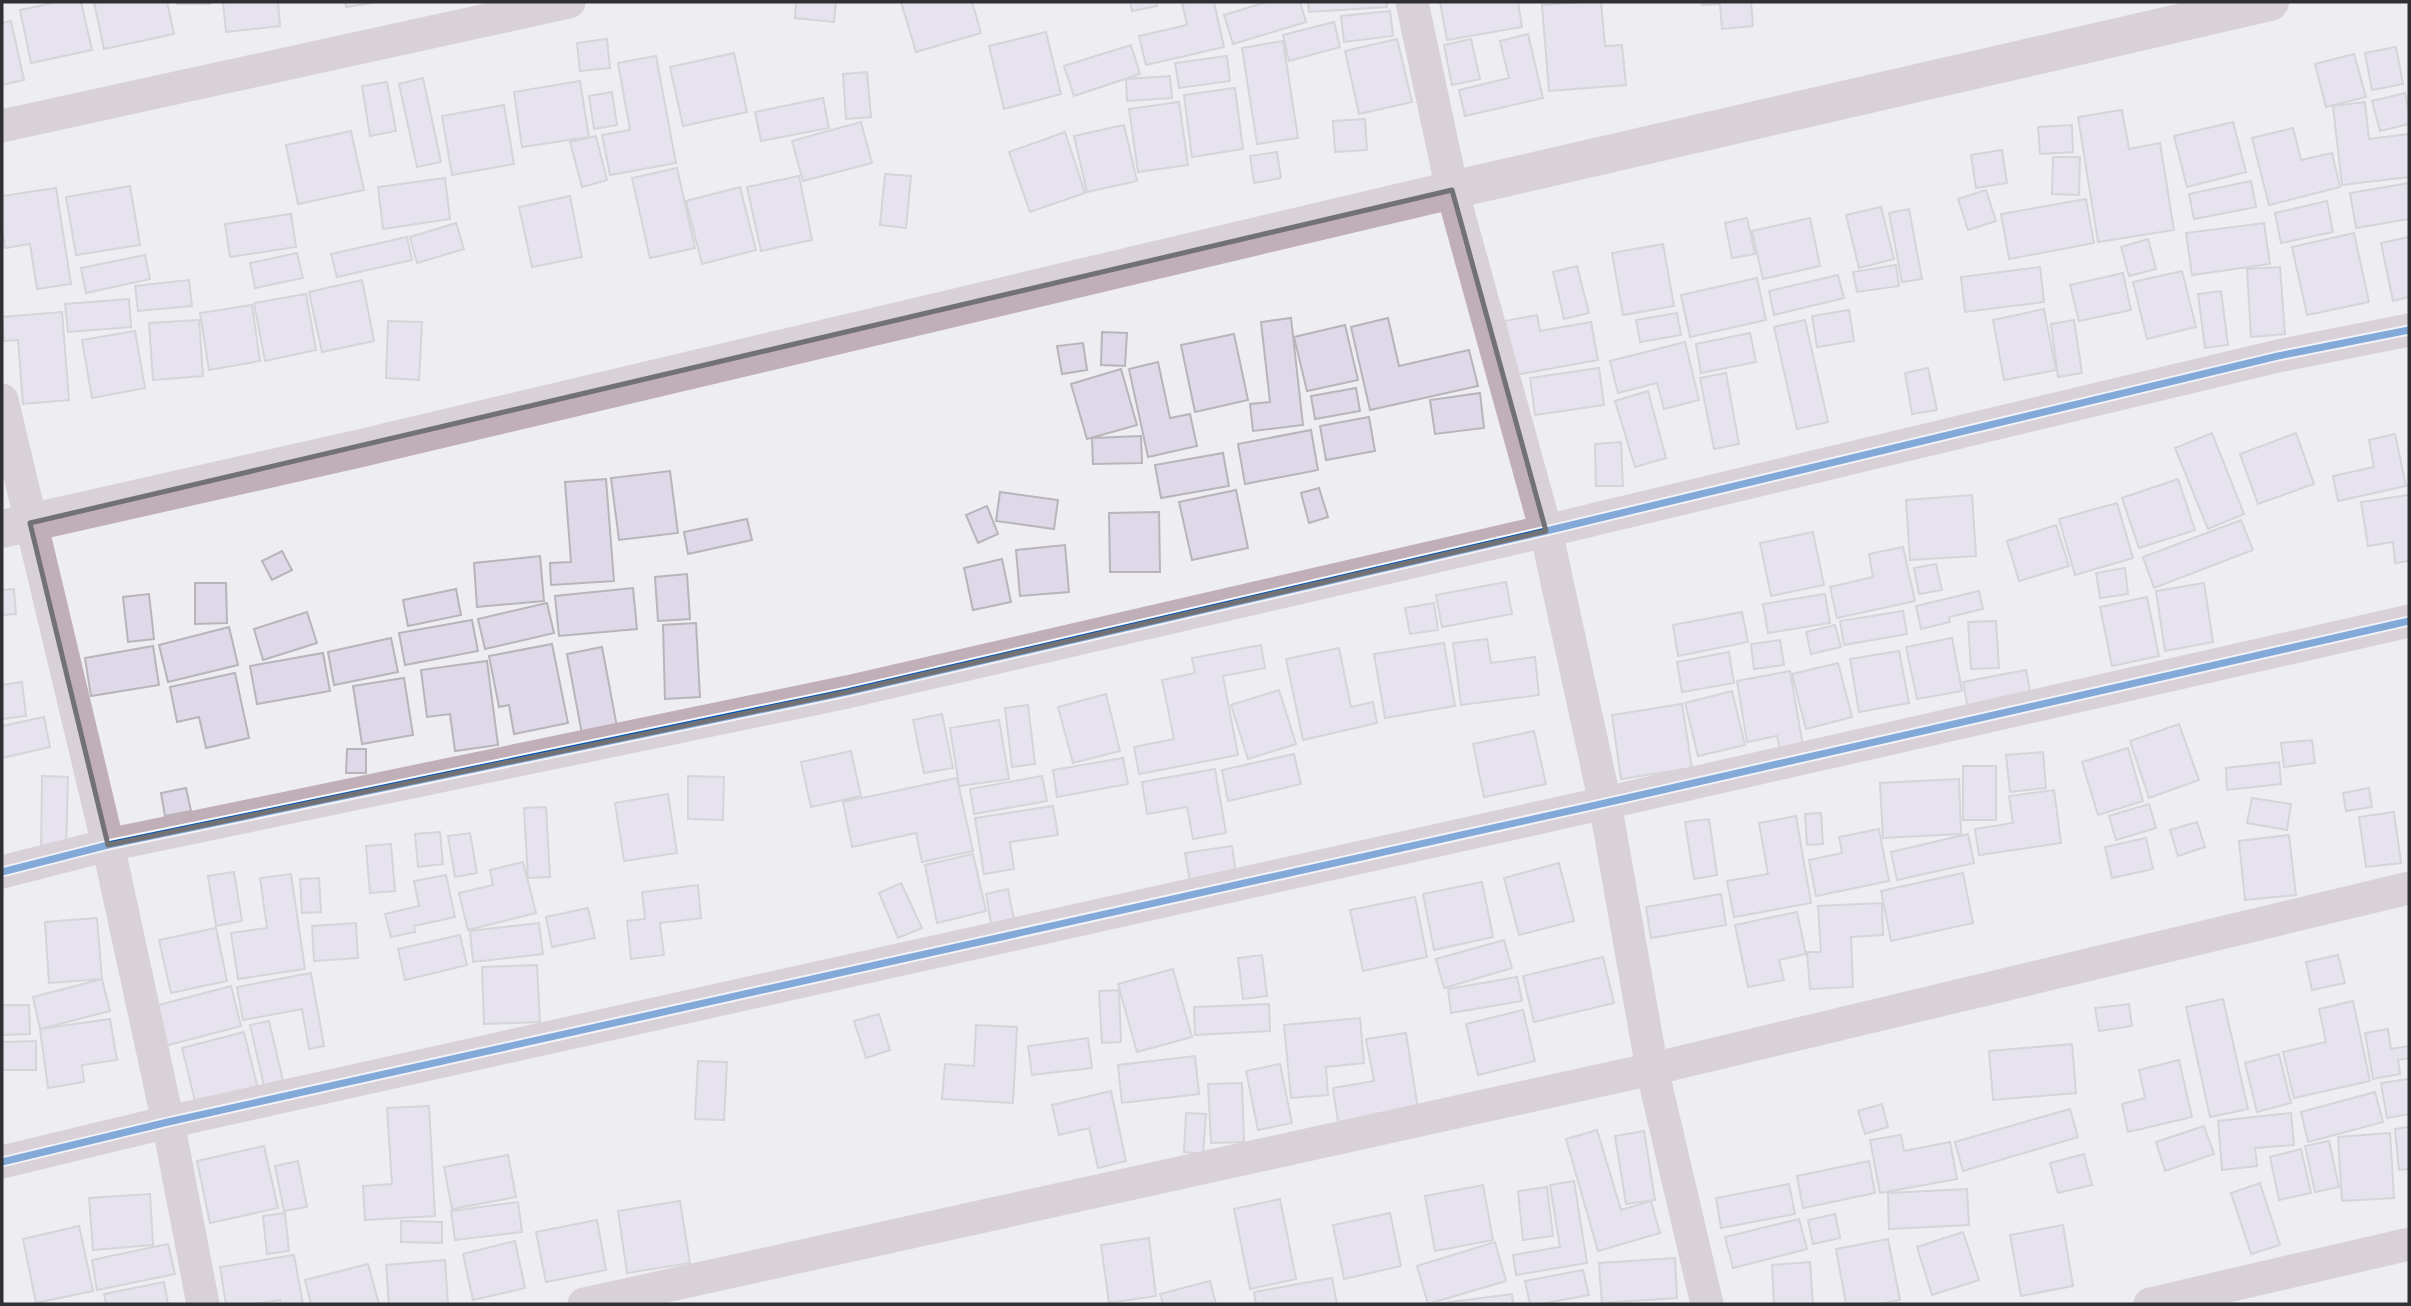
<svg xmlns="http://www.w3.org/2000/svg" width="2411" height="1306" viewBox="0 0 2411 1306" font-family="'Archivo Narrow',sans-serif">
	<rect width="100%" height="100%" fill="#ededf2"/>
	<path fill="#dfd8e9" stroke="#b7b5ba" stroke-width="2" d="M57,2H81L92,50L31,63L20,10Z
		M94,2H167L174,34L104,49Z
		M177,2H209L210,4H177Z
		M223,2H278L280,26L226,32Z
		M345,2H377L346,7Z
		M796,2H836L834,22L795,18Z
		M901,2H972L981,33L916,52Z
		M1130,2H1156L1157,6L1132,11Z
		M1182,2H1214L1224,47L1146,65L1139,36L1187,25Z
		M1267,2H1300L1306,22L1233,44L1224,15Z
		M1308,2H1387V7L1309,12Z
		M1440,2H1518L1522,27L1447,40Z
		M1581,2H1601L1605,46L1622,45L1626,85L1549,91L1542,5Z
		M1701,2H1751L1753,26L1722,29L1720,4L1702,5Z
		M1390,11L1393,36L1344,42L1341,16Z
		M11,21L24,80L2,85V23Z
		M1334,22L1340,47L1289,61L1283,35Z
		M1046,32L1061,94L1004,109L989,46Z
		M1528,34L1543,98L1465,116L1459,90L1509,78L1500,41Z
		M607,39L610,68L580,71L577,43Z
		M1397,39L1412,102L1359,114L1345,51Z
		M1471,39L1480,79L1452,85L1444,45Z
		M1283,41L1298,138L1257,144L1242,48Z
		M1131,45L1140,74L1074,96L1064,66Z
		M2396,47L2403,84L2372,90L2365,53Z
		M734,53L747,112L683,126L670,67Z
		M2354,54L2366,97L2326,107L2315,64Z
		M656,56L676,163L610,175L602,135L630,130L618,63Z
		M1227,56L1230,81L1179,88L1175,63Z
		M867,72L871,117L846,119L843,74Z
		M1170,76L1172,98L1127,101L1126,79Z
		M423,78L441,162L417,167L399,84Z
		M580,81L589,137L522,147L514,92Z
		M387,82L396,131L370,136L362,86Z
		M1235,88L1243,149L1192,157L1184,95Z
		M612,92L617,125L594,129L589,96Z
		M2405,93L2409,112V124L2380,131L2372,101Z
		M823,98L829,128L761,141L755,112Z
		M1179,102L1188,165L1138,172L1129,109Z
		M2365,102L2369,139L2409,134V177L2342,185L2333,106Z
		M504,105L514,164L452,175L442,116Z
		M2122,110L2129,149L2160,143L2174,230L2098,242L2078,117Z
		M1365,119L1367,150L1335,152L1333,121Z
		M861,122L872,163L803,181L792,141Z
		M2233,122L2246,172L2187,187L2174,136Z
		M1124,125L1137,181L1087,192L1074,136Z
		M2072,125L2073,152L2040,154L2038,127Z
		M2293,128L2301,160L2332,153L2340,187L2269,205L2252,138Z
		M351,131L364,190L298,204L286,145Z
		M1065,132L1085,193L1030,212L1009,152Z
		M596,136L607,180L582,187L570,142Z
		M2002,150L2007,183L1976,188L1971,155Z
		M1277,152L1281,178L1254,183L1250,156Z
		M2053,157H2080L2079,195L2052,194Z
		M677,168L695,248L650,258L632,178Z
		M885,174L911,176L906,228L880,225Z
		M799,176L812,240L761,251L747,187Z
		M445,178L450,219L383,229L378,187Z
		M2251,181L2256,207L2194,219L2189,194Z
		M2409,183V219L2356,228L2350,193Z
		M130,186L140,245L76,255L66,197Z
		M740,187L756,250L702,264L686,201Z
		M56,188L71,284L37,289L30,244L5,248L2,228V196Z
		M1986,190L1996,221L1968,230L1958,199Z
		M570,196L582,257L532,267L519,207Z
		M2086,199L2094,243L2009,259L2001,214Z
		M2327,201L2333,232L2281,243L2275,213Z
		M1881,207L1894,259L1859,268L1846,215Z
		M1909,209L1922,279L1902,282L1889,213Z
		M291,214L296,247L230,257L225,224Z
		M1747,218L1755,254L1732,258L1725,223Z
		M1810,218L1820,266L1763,279L1752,231Z
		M456,223L464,249L417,263L410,237Z
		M2264,223L2270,264L2192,275L2186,233Z
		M2354,233L2369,302L2307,315L2292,247Z
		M407,237L412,260L337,277L331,254Z
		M2409,237V297L2393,301L2381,243Z
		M2148,239L2156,269L2129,276L2121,247Z
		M1663,244L1674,306L1623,315L1612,253Z
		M297,253L303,278L255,288L250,263Z
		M145,255L150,279L86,293L81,268Z
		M1896,265L1899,286L1857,292L1853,272Z
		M1577,266L1589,313L1564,319L1553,272Z
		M2040,267L2044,302L1965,312L1961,277Z
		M2280,267L2285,334L2251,337L2247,269Z
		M2182,271L2196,327L2147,339L2133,282Z
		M2123,273L2131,310L2079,321L2070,285Z
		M1838,275L1844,298L1774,315L1769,291Z
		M1757,278L1766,320L1690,337L1681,295Z
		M189,280L192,306L138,311L135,286Z
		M362,280L374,341L322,352L309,292Z
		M2221,291L2228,345L2205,348L2198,294Z
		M306,294L316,350L265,361L254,303Z
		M129,299L131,327L68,332L65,304Z
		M252,305L260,361L209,370L200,313Z
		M2044,309L2056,370L2004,380L1993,320Z
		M1849,310L1854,341L1817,347L1812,316Z
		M62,312L69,400L23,404L18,340L4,341L2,317Z
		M1677,313L1681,335L1640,342L1636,320Z
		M1537,315L1540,331L1591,322L1598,360L1515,375L1505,321Z
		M1291,318L1303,425L1253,431L1250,404L1270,402L1261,322Z
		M1388,318L1399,366L1469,350L1478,386L1370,410L1351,327Z
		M199,320L203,376L153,380L149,323Z
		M1805,320L1828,422L1797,429L1774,327Z
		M2074,320L2082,373L2058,377L2051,324Z
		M388,321L422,322L419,380L386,378Z
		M1345,325L1358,380L1307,391L1294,337Z
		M135,331L145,388L92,398L82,340Z
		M1102,332L1127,333L1125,366L1101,365Z
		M1750,333L1756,362L1701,373L1696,344Z
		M1234,334L1248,400L1195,412L1181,345Z
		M1685,342L1699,400L1664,409L1657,383L1618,393L1610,361Z
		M1083,343L1087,370L1062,374L1057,346Z
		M1158,362L1170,418L1190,414L1197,446L1148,457L1129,369Z
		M1599,368L1604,405L1535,415L1530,378Z
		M1928,368L1937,410L1912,414L1905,373Z
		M1121,369L1137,425L1087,439L1071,384Z
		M1726,373L1739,444L1714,449L1700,378Z
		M1356,388L1360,411L1315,419L1311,396Z
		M1648,391L1666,458L1635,467L1615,401Z
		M1480,393L1484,428L1435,434L1430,400Z
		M1369,417L1375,451L1326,460L1320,426Z
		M1311,430L1318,470L1245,484L1238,444Z
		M2212,433L2244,514L2208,529L2175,448Z
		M2296,433L2314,484L2258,504L2240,454Z
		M2395,434L2406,486L2338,501L2333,476L2374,467L2369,440Z
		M1141,436L1142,463L1093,464L1092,438Z
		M1621,442L1623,486H1596L1595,444Z
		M1223,453L1229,486L1161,498L1155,465Z
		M670,471L678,533L619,540L611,478Z
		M606,479L614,581L551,585L550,563L571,562L565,482Z
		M2178,479L2195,530L2139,548L2122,498Z
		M1319,488L1328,517L1309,523L1301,493Z
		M1236,490L1248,548L1192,560L1179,502Z
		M1000,492L1058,500L1054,529L996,521Z
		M1972,495L1976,556L1910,560L1906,500Z
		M2409,495V561L2395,563L2393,542L2368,546L2361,502Z
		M2117,503L2133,558L2075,575L2059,519Z
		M987,506L998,534L978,543L966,515Z
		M1159,512L1160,572H1110L1109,513Z
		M747,519L752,540L688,554L684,532Z
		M2241,520L2253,550L2154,588L2143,557Z
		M2056,525L2069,566L2019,581L2007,541Z
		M1813,532L1824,585L1771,596L1760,543Z
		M1065,545L1069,592L1020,596L1016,550Z
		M1903,547L1915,601L1837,618L1830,587L1873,577L1869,554Z
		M282,551L292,570L272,580L262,561Z
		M540,556L544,601L477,607L474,563Z
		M1002,559L1011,602L973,610L964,568Z
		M1936,564L1942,590L1919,594L1914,568Z
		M2125,568L2128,594L2100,598L2096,573Z
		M687,574L690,619L658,621L655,577Z
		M1506,582L1512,614L1442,627L1436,595Z
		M195,583H226L227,623L195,624Z
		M2204,583L2213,642L2165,651L2156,591Z
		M633,588L637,629L559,636L555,596Z
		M14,589L16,614L2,615V590Z
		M456,589L461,615L408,626L403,600Z
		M1979,591L1983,609L1949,617L1950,622L1921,629L1916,606Z
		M149,594L154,639L128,642L123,597Z
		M1825,594L1830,623L1768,633L1763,604Z
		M2147,597L2159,656L2112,666L2100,607Z
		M547,603L554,633L485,649L478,619Z
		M1434,603L1438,630L1410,634L1405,608Z
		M1903,611L1907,634L1844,645L1840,621Z
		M307,612L317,643L263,660L254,629Z
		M1742,612L1748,642L1678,656L1673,625Z
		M472,620L478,651L405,665L399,633Z
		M1996,621L1999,668L1971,669L1968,622Z
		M696,623L700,697L665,699L663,625Z
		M1835,625L1841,647L1811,654L1806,632Z
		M229,627L238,665L168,682L159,645Z
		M391,638L398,672L334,685L328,652Z
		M1952,638L1962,691L1917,699L1906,647Z
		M1487,639L1491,663L1535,657L1539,695L1461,705L1453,643Z
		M1780,640L1784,665L1754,669L1751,644Z
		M1444,643L1455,706L1385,718L1374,654Z
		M552,644L568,723L514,734L509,705L499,707L489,656Z
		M1261,645L1265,668L1223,676L1238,755L1139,774L1134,747L1174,739L1162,680L1195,673L1192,658Z
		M153,646L159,685L91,696L85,658Z
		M602,647L617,727L582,734L567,654Z
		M1339,648L1351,707L1373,702L1377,723L1303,740L1286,659Z
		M1899,651L1909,703L1859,712L1850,659Z
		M1729,652L1734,683L1682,692L1677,662Z
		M323,653L330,691L257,704L250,666Z
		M487,661L498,745L455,751L450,714L427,717L421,670Z
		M1838,663L1852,717L1806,729L1792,674Z
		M2026,670L2031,696L1968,709L1963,682Z
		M1790,671L1803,746L1780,750L1777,736L1747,742L1737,681Z
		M235,673L249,738L206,748L199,717L177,722L170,687Z
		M404,678L413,735L362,744L353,686Z
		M22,682L26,716L2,719V685Z
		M1279,690L1296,744L1248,759L1231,705Z
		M1732,691L1745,745L1698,756L1685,703Z
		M1106,694L1120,751L1073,763L1058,707Z
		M1682,704L1692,768L1621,779L1612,715Z
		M1028,705L1035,764L1012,767L1005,708Z
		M942,714L953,768L924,773L913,720Z
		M44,717L50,747L2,758V726Z
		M999,720L1009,779L959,786L950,728Z
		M2179,724L2199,780L2149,798L2130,741Z
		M1534,731L1546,784L1484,797L1473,744Z
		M2312,740L2315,763L2284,767L2281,743Z
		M2128,748L2143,801L2098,815L2082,762Z
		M347,749H366V773H346Z
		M851,751L861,796L811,807L801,762Z
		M2043,752L2046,788L2010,792L2006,755Z
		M1294,754L1301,784L1228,801L1222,770Z
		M1123,758L1128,784L1057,797L1053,770Z
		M2279,762L2281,784L2227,790L2226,768Z
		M1963,766H1996V820H1963Z
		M1215,769L1226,833L1193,839L1187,807L1147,814L1142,782Z
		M42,776L68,777L66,852H41Z
		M688,776L724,777L723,820L688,819Z
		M1042,776L1047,801L974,814L970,789Z
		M957,778L973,851L922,862L916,833L852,847L843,802Z
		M1959,779L1961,834L1883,838L1880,783Z
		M186,788L191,811L165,816L161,793Z
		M2369,788L2372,807L2346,811L2343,793Z
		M2054,790L2061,843L1979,855L1975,829L2013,823L2009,796Z
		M668,794L677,853L624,861L615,803Z
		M2252,798L2291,804L2287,830L2247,823Z
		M2149,804L2156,828L2116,840L2109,816Z
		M1053,806L1058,835L1010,842L1014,869L984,874L975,818Z
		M546,807L550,877L528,878L524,808Z
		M2394,812L2401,863L2366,867L2359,817Z
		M1821,813L1823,844L1807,845L1805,814Z
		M1796,816L1811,903L1734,917L1727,881L1768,874L1759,823Z
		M1709,819L1717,875L1694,879L1685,822Z
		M2197,822L2205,847L2178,856L2170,830Z
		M1879,829L1889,881L1816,896L1809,860L1842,853L1839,837Z
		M440,832L443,864L418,867L415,834Z
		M470,833L477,873L455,877L448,836Z
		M1968,834L1974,863L1897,880L1891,852Z
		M2289,835L2296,895L2245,900L2239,841Z
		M2146,838L2153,869L2112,878L2105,847Z
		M391,844L395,891L370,893L366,846Z
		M1232,846L1236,874L1190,882L1185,853Z
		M973,854L986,911L937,923L925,865Z
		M523,862L536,913L468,930L459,893L493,885L490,870Z
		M1559,863L1574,921L1519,935L1504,878Z
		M234,872L242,921L216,926L208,876Z
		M1963,873L1973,923L1891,941L1881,891Z
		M291,874L305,969L238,979L231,933L267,928L260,878Z
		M446,875L455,917L414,926L415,932L391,937L385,914L419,906L414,881Z
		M319,878L321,912L302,913L300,879Z
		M1482,882L1493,937L1434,950L1423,894Z
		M901,883L922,928L898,938L879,893Z
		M698,885L701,918L660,923L664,955L631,959L627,921L645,919L642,892Z
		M1008,889L1015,925L992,930L986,894Z
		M1721,894L1726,925L1651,938L1646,907Z
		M1415,897L1427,957L1363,971L1350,910Z
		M1882,903L1883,935L1851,937L1853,987L1810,989L1807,952H1821L1818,906Z
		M588,908L595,938L552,947L546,917Z
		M1797,912L1806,954L1779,960L1784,980L1748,987L1735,925Z
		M97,918L102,979L49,983L45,922Z
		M356,923L358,958L314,961L312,926Z
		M539,923L543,954L473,962L470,931Z
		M216,928L227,981L171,993L159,940Z
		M460,935L467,965L405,980L398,949Z
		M1504,940L1512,968L1444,988L1436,959Z
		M1262,955L1267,996L1243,999L1238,958Z
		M2338,955L2345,983L2312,990L2306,962Z
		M1603,957L1614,1003L1534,1022L1523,976Z
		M537,965L540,1022L484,1024L482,967Z
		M1173,969L1192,1037L1137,1052L1118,984Z
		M311,973L324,1046L309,1049L302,1009L243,1020L237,987Z
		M1517,977L1522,1001L1451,1013L1448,989Z
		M102,979L110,1011L40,1029L33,997Z
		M231,986L241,1026L165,1046L155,1006Z
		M1119,990L1121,1042L1102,1043L1099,991Z
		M2223,999L2248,1109L2210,1117L2186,1007Z
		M2353,1001L2370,1081L2294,1098L2283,1052L2326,1042L2319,1009Z
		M1269,1004L1270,1031L1195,1035L1194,1007Z
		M2129,1004L2132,1026L2099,1031L2095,1008Z
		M2,1005H29L30,1034L2,1035Z
		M1523,1010L1535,1061L1478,1075L1466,1024Z
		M879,1014L890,1050L866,1058L854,1021Z
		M1360,1018L1364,1063L1326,1067L1328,1095L1291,1098L1284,1025Z
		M110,1019L117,1060L82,1065L84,1082L48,1088L40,1029Z
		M269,1021L284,1085L265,1090L250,1025Z
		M976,1025L1017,1027L1013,1103L942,1099L945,1064L974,1066Z
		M2388,1029L2391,1049L2409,1046V1058L2398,1060L2400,1074L2373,1079L2365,1033Z
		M244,1032L259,1093L197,1109L182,1048Z
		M1406,1033L1418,1109L1338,1122L1333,1088L1374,1081L1366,1039Z
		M1088,1038L1092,1068L1032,1075L1028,1046Z
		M36,1041V1070H2V1042Z
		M2072,1044L2076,1093L1993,1100L1989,1051Z
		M2279,1054L2291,1103L2257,1112L2245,1063Z
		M1195,1056L1199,1094L1122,1103L1118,1065Z
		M2179,1060L2192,1117L2128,1132L2122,1104L2145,1098L2139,1070Z
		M698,1061L727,1062L724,1120L695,1119Z
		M1280,1064L1292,1123L1258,1130L1246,1071Z
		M2409,1079V1114L2387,1118L2381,1083Z
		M1242,1083L1244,1142L1211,1143L1208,1084Z
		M1111,1091L1126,1161L1098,1168L1089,1128L1059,1135L1052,1105Z
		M2375,1092L2383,1122L2308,1142L2301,1112Z
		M1882,1104L1888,1127L1865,1134L1858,1111Z
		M429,1106L435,1216L365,1220L363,1186L392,1184L387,1108Z
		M2070,1109L2078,1137L1963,1171L1955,1142Z
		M1186,1113L1206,1114L1203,1154L1184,1152Z
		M2291,1113L2294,1145L2255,1148L2257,1166L2222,1170L2218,1121Z
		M2204,1126L2214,1154L2165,1171L2156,1142Z
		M2409,1127V1169L2399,1170L2395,1129Z
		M1597,1130L1621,1210L1651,1201L1660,1233L1598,1251L1566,1139Z
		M1644,1131L1655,1200L1626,1204L1615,1136Z
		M2390,1133L2394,1198L2342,1201L2338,1137Z
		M1901,1135L1904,1151L1950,1142L1957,1179L1880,1193L1870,1140Z
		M2329,1141L2339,1187L2315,1192L2305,1146Z
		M264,1146L278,1208L210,1223L197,1161Z
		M2301,1149L2311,1193L2279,1200L2270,1157Z
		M2084,1154L2092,1185L2058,1193L2050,1163Z
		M508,1155L516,1197L452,1209L444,1167Z
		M298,1161L307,1207L284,1211L275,1166Z
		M1869,1161L1875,1193L1803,1208L1797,1176Z
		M1574,1181L1587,1263L1516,1275L1513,1255L1560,1247L1550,1185Z
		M2260,1183L2280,1245L2251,1254L2231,1193Z
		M1789,1184L1795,1214L1721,1228L1716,1198Z
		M1483,1185L1493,1240L1435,1251L1425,1196Z
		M1547,1187L1553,1236L1523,1240L1518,1191Z
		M1967,1189L1969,1225L1889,1229L1888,1193Z
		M150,1194L153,1245L93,1250L89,1198Z
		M1280,1199L1296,1279L1250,1289L1234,1209Z
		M680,1201L690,1263L627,1273L618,1211Z
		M518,1202L522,1232L455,1240L451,1211Z
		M285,1213L289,1251L267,1254L263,1216Z
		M1390,1213L1401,1266L1344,1279L1333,1225Z
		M1835,1214L1840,1238L1813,1244L1808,1220Z
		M1799,1219L1807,1249L1733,1268L1725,1237Z
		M597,1220L606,1270L546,1282L536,1232Z
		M401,1221L442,1222V1243L401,1242Z
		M2063,1225L2073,1286L2021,1296L2010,1235Z
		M79,1226L93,1291L36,1303L23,1239Z
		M1963,1232L1979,1280L1932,1295L1917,1247Z
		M1149,1238L1156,1296L1109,1303L1101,1245Z
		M1888,1239L1900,1300L1878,1304H1846L1836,1249Z
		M515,1241L525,1288L473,1300L463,1254Z
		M1495,1242L1506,1281L1428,1304L1417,1266Z
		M168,1244L175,1274L97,1290L92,1260Z
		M294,1255L303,1304H281L280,1300L255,1304H226L220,1267Z
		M1675,1258L1677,1298L1602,1303L1599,1263Z
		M445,1260L448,1304H389L386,1265Z
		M1810,1262L1813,1304H1774L1772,1265Z
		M368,1264L379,1304H311L305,1280Z
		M1583,1270L1589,1295L1541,1304H1530L1525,1281Z
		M1332,1278L1337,1304H1256L1254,1292Z
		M1210,1281L1216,1304H1163L1160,1294Z
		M164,1282L168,1304H106L104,1294Z
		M1512,1294L1513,1304H1435Z"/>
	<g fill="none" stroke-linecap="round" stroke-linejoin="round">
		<path stroke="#c1afb8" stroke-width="33" d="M1412,2L1452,190L1546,531L1605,803L1652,1069L1707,1304
			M2,126L569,2
			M2,400L108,845L168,1122L203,1304
			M2,872L108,845L847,692L1546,531L2278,356L2409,330
			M2,1162L168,1122L1605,803L2409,621
			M584,1304L1652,1069L2409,888
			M2150,1304L2409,1244"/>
		<path stroke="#c1afb8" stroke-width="38" d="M2,529L357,449L1452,190L2270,2"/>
		<defs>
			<path id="cycleway" d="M2,872L108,845L847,692L1546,531L2278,356L2409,330
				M2,1162L168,1122L1605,803L2409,621"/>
		</defs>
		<use href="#cycleway" stroke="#f8f8ff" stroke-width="11"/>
		<use href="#cycleway" stroke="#0057b8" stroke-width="7"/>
	</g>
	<path d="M0 0H2411V1306H0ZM1452,190L1546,531L847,692L108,845L30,523Z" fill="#ededf2" fill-opacity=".55" fill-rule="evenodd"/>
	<path fill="none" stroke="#727276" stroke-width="5" stroke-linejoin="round" d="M1452,190L1546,531L847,692L108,845L30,523Z"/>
	<rect width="2411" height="1306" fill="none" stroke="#303034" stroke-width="7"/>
</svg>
